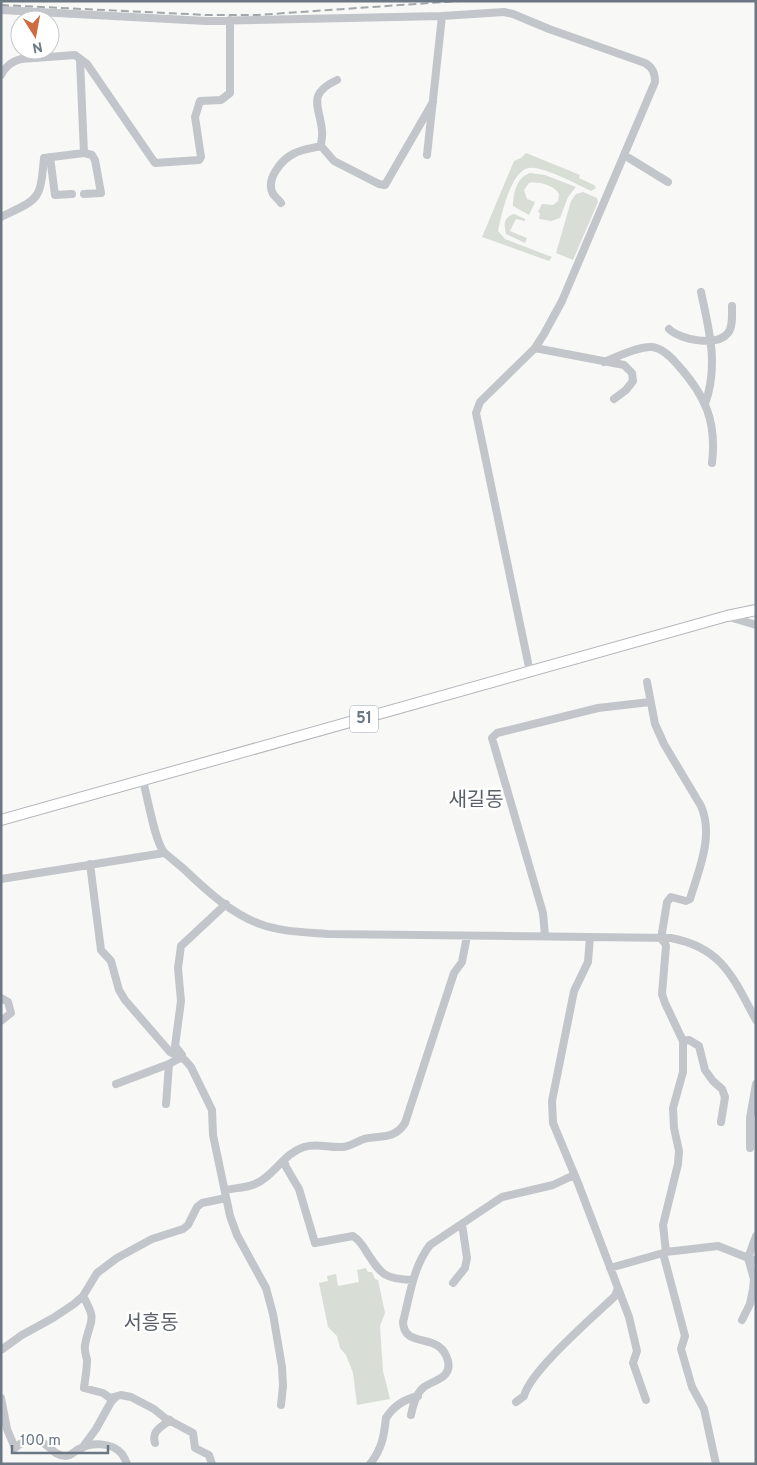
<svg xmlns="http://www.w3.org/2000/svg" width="757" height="1465" viewBox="0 0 757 1465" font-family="Overpass,'Noto Sans KR',sans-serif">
	<rect width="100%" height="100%" fill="#f8f8f6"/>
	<path fill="#d8ddd6" d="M526,153L580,175L579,178L594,185L596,188L591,191C578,185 543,166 529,168C511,170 501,216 498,231L505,239L552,257L549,261L482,237L514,161L521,158Z
		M530,173L545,175L576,187L568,197L560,218L551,221L539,219L540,213L538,212L542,204L553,205L558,201L559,194C555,186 539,181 529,183L524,190L527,199L535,202L529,215L513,206C513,193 517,177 530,173Z
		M583,192L597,198L598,202L573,260L556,253L571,201L576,194Z
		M514,214L525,219V221L516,219L510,231L527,238L525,243L506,234C504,224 503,218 514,214Z
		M366,1268L368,1272H372L375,1279L378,1280L385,1313L380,1326L383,1371L390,1399L357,1405L353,1373L346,1355L340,1348L337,1336L328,1327L319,1283L328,1281L327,1276L336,1274L338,1286L359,1282L357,1270Z"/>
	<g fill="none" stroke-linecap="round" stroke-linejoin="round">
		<defs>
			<path id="major" d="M1,820L727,616L756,610"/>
		</defs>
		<use href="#major" stroke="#b4b7bb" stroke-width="12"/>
		<path stroke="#c2c5c9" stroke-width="8" d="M1,10L206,21L442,16L504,12L513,14L549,29L645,63C653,68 655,73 655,82L562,301L544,334L535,348L480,402L476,413L530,672
			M1,75C6,66 11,62 21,59L75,55L87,64L155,163L199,160L201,157L195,117L200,101L221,100L230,93V20
			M337,80C307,94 319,105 322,130C323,135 321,141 321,146L334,161L379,184L385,185L433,102
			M427,155L442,16
			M624,155L668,182
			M50,157L55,195L72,194
			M84,194L101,193L95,160L92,155L84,153
			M281,203C279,200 275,197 273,194C265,179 282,159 295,153C303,149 313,148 321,146
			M1,217C40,198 40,201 44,158L84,153L80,60
			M701,292C709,330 719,365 705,404
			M669,329C680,340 717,347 728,333C733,327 732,314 732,306
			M535,348L624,365L632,373L633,381L626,390L614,399
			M604,362C616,357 639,346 652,347C662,348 671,357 677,364C705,395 717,421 712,463
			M729,617L756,625
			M647,682L655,724L664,744L701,806C714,836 699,869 690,899L686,901L671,897L667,902L661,939L665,943L666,946L662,994L665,1003L683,1041V1072L673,1108L674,1128L679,1151L678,1164L663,1225L666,1252L663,1253L685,1336L681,1349L692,1387L704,1409L716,1464
			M143,781C148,799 154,837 163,851C164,853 182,867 186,871C207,891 232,914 260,924C281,932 305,932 328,934L671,938C723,948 733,978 756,1020
			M90,864L101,950L111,961L119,990L125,1000L170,1052L185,1060L191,1067L212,1110L213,1135L230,1216L237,1235L266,1288L273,1314L282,1367L283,1386L281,1405
			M1,879L164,853
			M545,936L543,913L492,738L497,733L598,708L650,702
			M590,937L588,962L574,991L552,1101L553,1123L578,1183L629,1317L637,1351L633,1363L646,1400
			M1,998L8,1002L11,1013L1,1021
			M683,1041L689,1040L699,1046L705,1070L713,1081L722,1089L725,1097L721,1122
			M116,1084L169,1064
			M166,1104L169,1064L180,1058L182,1055L175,1046L181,1001L178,968L181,946L226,904
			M750,1148V1118L756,1084
			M284,1160L286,1167L299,1189L315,1243L353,1236C359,1240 362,1244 366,1251C381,1274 383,1279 413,1280
			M225,1190C234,1188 246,1188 255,1184C273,1177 284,1153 304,1147C317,1143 329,1148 342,1147C350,1147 357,1141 364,1139C381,1135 394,1140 405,1123L454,973L462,962L467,936
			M666,1252L718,1246L756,1261
			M610,1268L663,1253
			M453,1283L465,1268L467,1258L462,1224
			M83,1296C98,1323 90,1318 85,1345C84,1350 86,1355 87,1360C87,1370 85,1379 84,1388L103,1393L110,1398L121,1395L131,1397L154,1409L165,1418L193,1433L195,1448L209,1455L212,1464
			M742,1320L750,1304L753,1289L754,1279L748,1258L756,1236
			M1,1350L22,1335L53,1318L74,1304L83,1296L97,1273L117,1258L152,1239L183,1229L188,1225L197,1207L202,1203L226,1198
			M1,1398L7,1429L15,1448C44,1424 46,1456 66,1456C72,1456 74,1451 79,1449C91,1442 112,1442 122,1454C124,1457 126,1461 127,1464
			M516,1402L524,1396C530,1371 593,1317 615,1296L618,1288
			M411,1415C413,1405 416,1393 424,1387C434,1380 452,1378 448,1361C440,1330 404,1350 403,1322C410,1295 413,1267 430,1245L502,1197L553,1185L574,1175
			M155,1443C151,1431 161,1427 170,1420
			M82,1448L96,1429L111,1402L115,1398
			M370,1464C382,1449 384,1436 386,1418C393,1407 405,1399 418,1396"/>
		<use href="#major" stroke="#fff" stroke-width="10"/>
		<path stroke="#a2a7ac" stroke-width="2" stroke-dasharray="8 4" stroke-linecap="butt" d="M1,5L207,15H257L459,1"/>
	</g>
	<g text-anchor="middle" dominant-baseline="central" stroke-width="5" stroke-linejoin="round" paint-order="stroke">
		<rect fill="#fff" stroke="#97a0a8" stroke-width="1" x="350" y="705.5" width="28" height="27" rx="4"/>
		<g font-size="16" font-weight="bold" fill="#6b7783">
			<text x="364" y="719">51</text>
		</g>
		<g font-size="20" fill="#586069" stroke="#fff">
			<text x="476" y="801">새길동</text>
			<text x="151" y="1324">서흥동</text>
		</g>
	</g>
	<rect width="757" height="1465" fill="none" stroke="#6b7783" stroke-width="5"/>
	<g transform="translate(35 35) rotate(169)"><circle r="24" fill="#ffffff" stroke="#c4c9cd"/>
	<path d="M0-4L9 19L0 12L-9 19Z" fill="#ce6b40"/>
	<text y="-8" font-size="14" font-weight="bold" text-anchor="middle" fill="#6b7783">N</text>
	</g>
	<path d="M12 1445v8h96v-8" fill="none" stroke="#6b7783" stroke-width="2.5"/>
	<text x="20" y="1445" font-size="15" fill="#6b7783" stroke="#ffffff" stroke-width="4" paint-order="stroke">100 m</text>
</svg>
